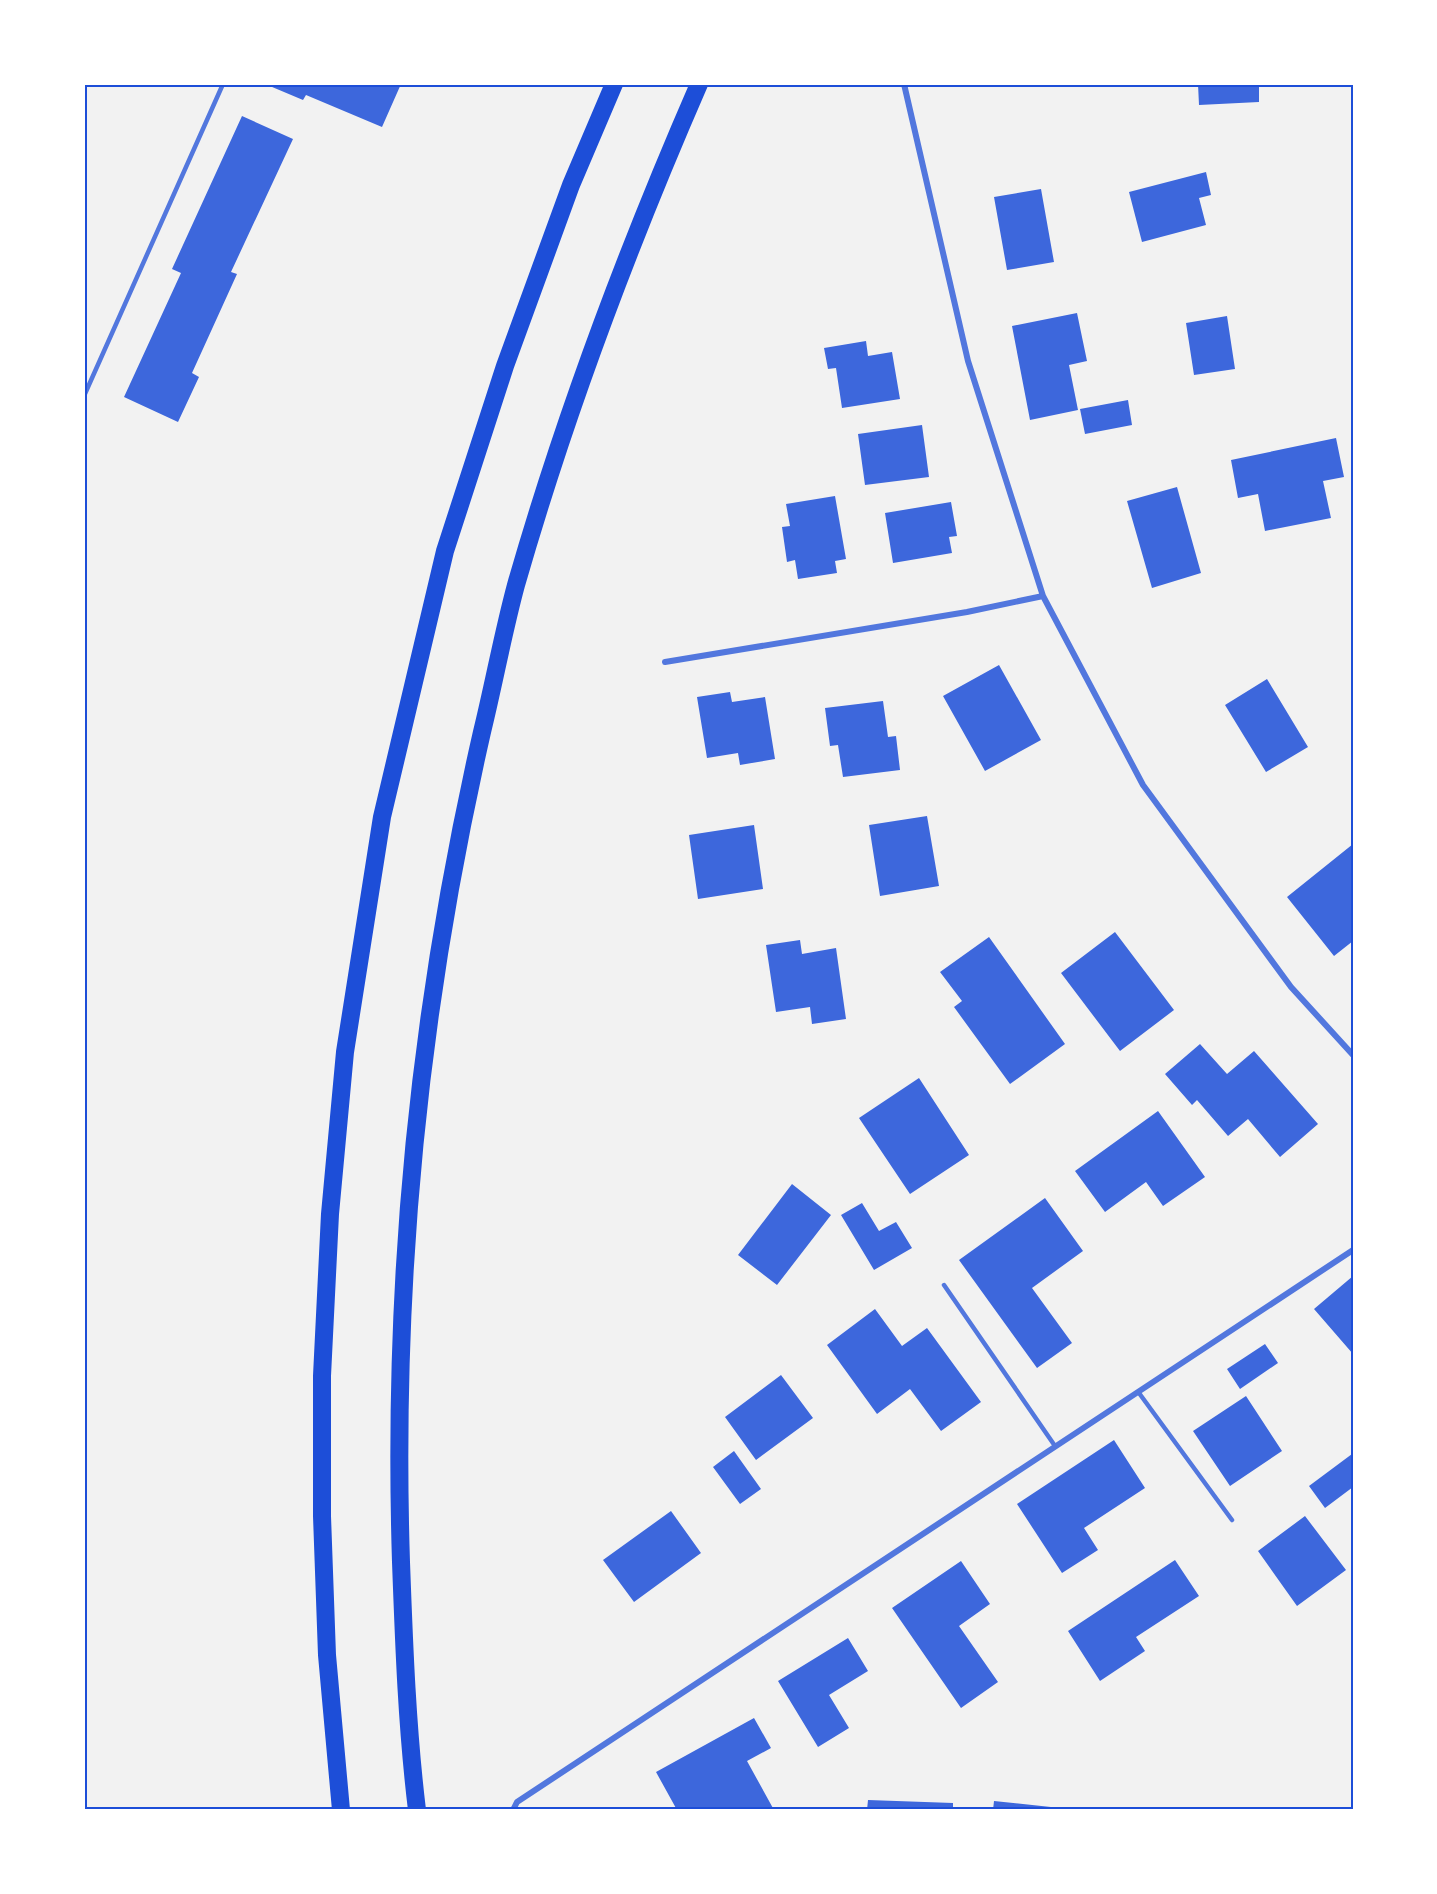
<svg xmlns="http://www.w3.org/2000/svg" width="1437" height="1894" viewBox="0 0 1437 1894" font-family="'Alegreya Sans',sans-serif">
	<rect width="100%" height="100%" fill="#f2f2f2"/>
	<path fill="#3d67dc" d="M265,84H401L382,127L306,95L303,100Z
		M1101,84H1144V87H1101Z
		M1198,84H1259V102L1199,105Z
		M242,116L293,139L231,272L237,274L192,373L199,377L178,422L124,397L181,273L172,269Z
		M1206,172L1211,195L1199,198L1206,225L1142,242L1129,192Z
		M1041,189L1054,262L1007,270L994,197Z
		M1077,313L1087,361L1069,365L1078,410L1030,420L1012,326Z
		M1227,316L1235,369L1194,375L1186,323Z
		M866,341L868,356L892,352L900,399L842,408L836,368L828,369L824,348Z
		M1128,400L1132,425L1085,434L1080,409Z
		M922,425L929,477L865,485L858,434Z
		M1336,438L1344,477L1323,481L1331,518L1265,531L1258,494L1238,498L1231,460Z
		M1177,487L1201,573L1152,588L1127,501Z
		M835,496L846,559L835,561L837,573L798,579L795,560L787,562L782,527L790,526L786,504Z
		M951,502L957,536L949,537L952,553L893,563L885,513Z
		M999,665L1041,740L985,771L943,696Z
		M1267,679L1308,747L1266,772L1225,705Z
		M730,692L732,702L765,697L775,759L740,765L738,753L707,758L697,697Z
		M883,701L888,737L896,736L900,770L843,777L838,745L830,746L825,708Z
		M927,816L939,886L880,896L869,825Z
		M754,825L763,889L698,899L689,835Z
		M1353,844V941L1334,956L1287,897Z
		M1115,932L1174,1010L1120,1051L1061,973Z
		M989,937L1065,1044L1010,1084L954,1007L962,1001L940,972Z
		M800,940L802,954L836,948L846,1019L812,1024L810,1007L776,1012L766,945Z
		M1200,1044L1227,1074L1254,1051L1318,1124L1280,1157L1248,1119L1228,1136L1197,1100L1192,1105L1165,1074Z
		M919,1078L969,1155L910,1194L859,1118Z
		M1158,1111L1205,1177L1163,1206L1146,1182L1105,1212L1075,1171Z
		M792,1184L831,1215L777,1285L738,1255Z
		M1045,1198L1083,1251L1032,1288L1072,1343L1037,1368L959,1260Z
		M862,1203L879,1231L896,1222L912,1248L874,1270L841,1215Z
		M1353,1276V1354L1314,1309Z
		M875,1309L902,1346L927,1328L981,1402L941,1431L910,1389L877,1414L827,1345Z
		M1265,1344L1278,1363L1240,1389L1227,1369Z
		M781,1375L813,1418L756,1460L725,1417Z
		M1246,1396L1282,1451L1230,1486L1193,1431Z
		M1114,1440L1145,1488L1084,1528L1098,1550L1062,1573L1017,1504Z
		M734,1451L761,1489L740,1504L713,1467Z
		M1352,1454L1353,1487L1325,1508L1309,1486Z
		M671,1511L701,1553L634,1602L603,1560Z
		M1305,1516L1346,1570L1297,1606L1258,1551Z
		M1175,1560L1199,1596L1136,1637L1145,1651L1100,1681L1068,1631Z
		M961,1561L990,1604L959,1626L998,1682L961,1708L892,1608Z
		M848,1638L868,1671L829,1695L849,1728L818,1747L778,1681Z
		M754,1718L771,1748L747,1761L774,1810H677L656,1772Z
		M868,1800L953,1803V1810H867Z
		M994,1801L1060,1808V1810H993Z"/>
	<g fill="none" stroke-linecap="round" stroke-linejoin="round">
		<path stroke="#5277de" stroke-width="4.5" d="M84,396L223,84
			M944,1285L1055,1446
			M1139,1393L1232,1520"/>
		<path stroke="#5277de" stroke-width="6" d="M904,84L968,361L1043,596L1143,785L1291,987L1353,1055
			M665,662L967,612L1043,596
			M513,1810L517,1802L1353,1250"/>
		<path stroke="#1d4ed8" stroke-width="18" d="M341,1810L327,1655L322,1516V1376L330,1214L345,1052L382,817L445,551L505,366L571,185L614,84
			M417,1810C407,1728 404,1644 401,1562C392,1278 419,1008 482,732C494,683 503,633 516,585C565,414 628,247 699,84"/>
	</g>
	<rect width="1437" height="1894" fill="none" stroke="#ffffff" stroke-width="171"/>
	<rect x="86" y="86" width="1266" height="1722" fill="none" stroke="#1d4ed8" stroke-width="2"/>
</svg>
